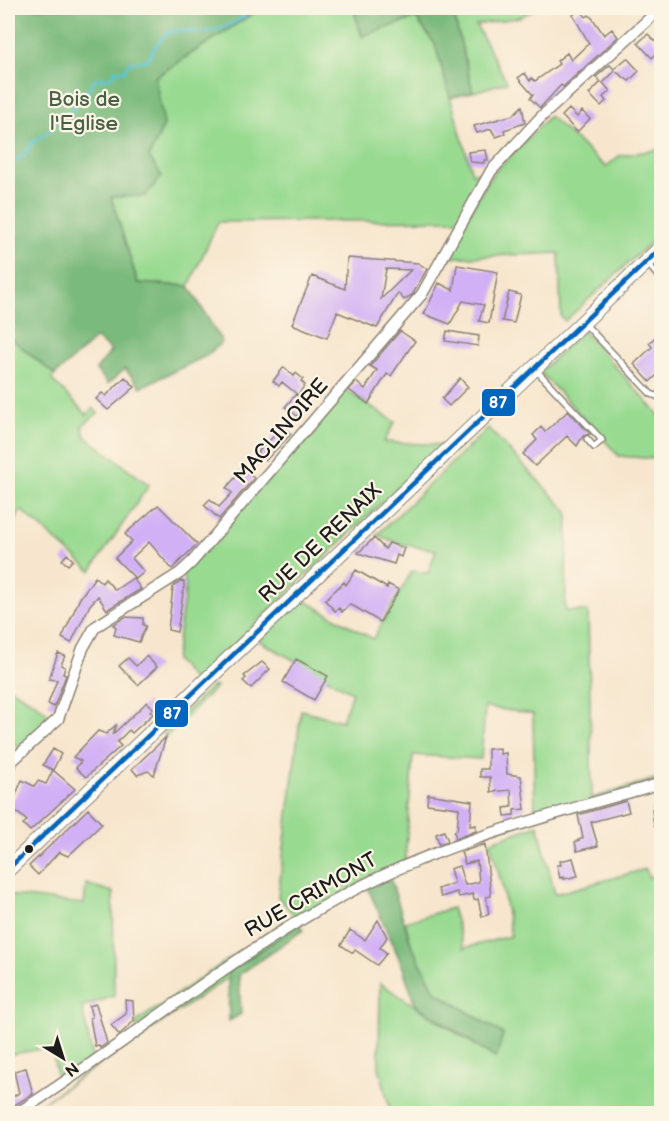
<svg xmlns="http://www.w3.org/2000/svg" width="669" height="1121" viewBox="0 0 669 1121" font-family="'Balsamiq Sans',sans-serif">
	<rect width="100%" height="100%" fill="#fcf5e5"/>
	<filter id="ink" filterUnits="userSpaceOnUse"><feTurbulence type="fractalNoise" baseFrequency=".0167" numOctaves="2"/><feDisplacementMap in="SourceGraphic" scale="12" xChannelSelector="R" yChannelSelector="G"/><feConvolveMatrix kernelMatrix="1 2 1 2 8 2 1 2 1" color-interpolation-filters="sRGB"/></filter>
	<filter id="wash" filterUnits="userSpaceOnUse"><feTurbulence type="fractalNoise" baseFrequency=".008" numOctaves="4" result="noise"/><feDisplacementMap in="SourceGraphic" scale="24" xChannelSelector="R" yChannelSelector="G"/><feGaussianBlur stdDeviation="1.35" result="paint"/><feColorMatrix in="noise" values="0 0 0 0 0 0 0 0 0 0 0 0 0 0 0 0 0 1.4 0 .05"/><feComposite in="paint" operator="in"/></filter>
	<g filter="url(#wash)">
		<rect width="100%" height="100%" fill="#f7e6cd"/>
		<path fill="#99da91" stroke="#5a7b56" stroke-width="1.5" d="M261,8H353L362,36L416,18L435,44L472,173L489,172L462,220L218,222L189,286L138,283L111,197L145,196L149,157L164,125L154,78Z
			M452,8H538L520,17L476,25L507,82L473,92Z
			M549,116L606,167L619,156L661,149V233L565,321L561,317L559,253L443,258L492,175Z
			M583,331L661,417V500L658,499L657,459L619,456L540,372Z
			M8,336L55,375L51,379L87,415L93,408L98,413L82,426L85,436L149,485L91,571L21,510L12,529L8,549Z
			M344,389L395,422L384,442L442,445L197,680H193L175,660L186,585L182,574Z
			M488,428L568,512L565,611H588L592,798L661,777V780L535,816L533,714L485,707L481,759L413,755L405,862L371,878L137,1029L136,1022L294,915L278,897L301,710L342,721L352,692L259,641L302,599L373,639L412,571L428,573L436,550L401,544L377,535Z
			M212,686L216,687L165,738L163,733Z
			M8,687L34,702L54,719L24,748L8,742Z
			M538,825L555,894L646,869L648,877L661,874V1113H391L379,1067L380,983L495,1058L503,1034L435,991L411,944L405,922L452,908L464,948L511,936L502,885L490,842Z
			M86,884L113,892L114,996L82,1007L93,1059L58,1083L52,1047L8,1055V895L84,904Z
			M228,972L229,977L38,1106L41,1113L27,1114Z"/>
		<path fill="#7aba7b" stroke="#4b6b4c" stroke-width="1.5" d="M8,8H261L155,77L164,125L149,157L162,176L145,196L111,197L138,283L189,286L222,342L206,356L141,387L125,369L108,384L96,370L111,351L96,338L55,375L8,336Z
			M353,8H452L473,92L450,98L435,44L416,18L362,36Z
			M390,877L411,944L435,991L503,1034L496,1058L415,1004L402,965L367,886Z
			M300,924L303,930L239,975L241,1014L229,1021L228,972Z"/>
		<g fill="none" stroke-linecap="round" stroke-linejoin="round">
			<path stroke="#58c4d2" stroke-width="3" d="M8,167L27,152L32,143L50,131L55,122L69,114L96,79L109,78L115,74L114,70L124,71L129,63L147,60C173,15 175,37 212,31C227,29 245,16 257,8"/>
		</g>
		<g id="blocks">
			<path fill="#d1b0f5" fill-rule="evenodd" d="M580,9L586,17L589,15L593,19L604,35L612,29L618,37L563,87L561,85L540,108L530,98L533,95L518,78L525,73L530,81L532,78L535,81L559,64L557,61L567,53L571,60L589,43L573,15Z
				M648,34L662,48L652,58L638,43Z
				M627,58L639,71L629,81L615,71L603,83L610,91L603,97L606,101L601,106L589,94L601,82L596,77L610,65L614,69Z
				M522,106L525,123L504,130L505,134L496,137L491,129L477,133L474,126L513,115Z
				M569,109L577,117L582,111L590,119L577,132L562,116Z
				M486,150L488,160H484V163L470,162L468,152Z
				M347,258L418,263L427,269L412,295L404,300L398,293L377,328L337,312L327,338L292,324L312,276L345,289ZM386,269L411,270L381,299Z
				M457,265L498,272L489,323L479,321L484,305L463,301L450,324L424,314L439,283L453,290Z
				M509,292L521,295L514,323L502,321Z
				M400,331L415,341L391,376L387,374L368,404L349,390L356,382L365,389L377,370L370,366Z
				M447,331L479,336L478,346L445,341Z
				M662,331V370L650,382L634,364L652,347L649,343Z
				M284,367L294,376L296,373L303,379L301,381L305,385L298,395L282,382L279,386L273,381Z
				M125,377L135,387L108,410L96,399L102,393L106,396Z
				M460,378L468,387L449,406L442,399Z
				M296,394L307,404L297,416L285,407Z
				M568,411L590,434L583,436L577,446L567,436L535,466L523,454L537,440L533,435L541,427L545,432Z
				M283,427L291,434L266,460L257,453Z
				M243,469L254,478L219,519L204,505L210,499L219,507L232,493L226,488Z
				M158,505L197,544L172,569L149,542L132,558L144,572L136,579L115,558L132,541L125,534Z
				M374,538L385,549L389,543L404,548L401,557L397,555L394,564L358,553Z
				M67,554L73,560L68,565L62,560Z
				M356,570L387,588L388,584L399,590L380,622L350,604L342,612L339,608L335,611L325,600L344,582L346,585Z
				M95,577L102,583L105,579L115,590L133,578L141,589L107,610L98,596L90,605L71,643L62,638L80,598Z
				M181,581L184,582V587L177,632L168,630L173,587Z
				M125,617L143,618V625L146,626L139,642L114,635L116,627L113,625Z
				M58,653L65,656L61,665L65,667L63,674L66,675L54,707L48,704L57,680L49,679Z
				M146,656L157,667L138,685L119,666L128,658L136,666Z
				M296,659L328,676L314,700L283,682Z
				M262,662L270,669L251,688L243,681L246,678L244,676Z
				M147,702L153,708L150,711L153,714L132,733L129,730L117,742L121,746L86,777L76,768L81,761L73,757L98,731L106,734L117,724L112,735Z
				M166,737L154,775L148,771L137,775L132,769Z
				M500,748V754L506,753L507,774L521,776L525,809L514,810V815L505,816L504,808L512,807L511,790L491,792L490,777H480V769H488V749Z
				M53,749L61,754L53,770L75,789L30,831L23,824L27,821L19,814L8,809V797L14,799L22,780L34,786L38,781L46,784L53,770L43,765Z
				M428,794L472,801L470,826L476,825V831L456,838L454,832L457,830L459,808L427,804Z
				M626,801L629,812L591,822L598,846L577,851L575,842L583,838L578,815Z
				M662,806V824L654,826L652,809Z
				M88,809L102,824L68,856L59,852L38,875L29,866Z
				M444,831L448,841L439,844L436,834Z
				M485,844L491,896L486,897L489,914L482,917L478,899L474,900L473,894L459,897L457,892L441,897L438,889L454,883L450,869L459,866L465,885L479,882L477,861L465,864L461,852Z
				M573,858L578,876L564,879V877L560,878L557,865H561L560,861Z
				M378,920L387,937L380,948L387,953L377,965L355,950L353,953L341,945L350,930L365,940Z
				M125,1000L133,1001L134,1021L119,1035L111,1025L126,1014Z
				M96,1004L107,1043L100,1048L99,1045L95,1046L90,1018L92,1017L89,1006Z
				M26,1068L33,1094L13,1106L9,1099L19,1093L14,1071Z"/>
		</g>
	</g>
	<g filter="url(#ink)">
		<use href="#blocks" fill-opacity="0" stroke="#8a8174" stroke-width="1.5"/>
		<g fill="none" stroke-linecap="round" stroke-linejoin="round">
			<defs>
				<path id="service" d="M648,264L662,281
					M584,323L651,394L662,398
					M535,369L602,440L594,447L587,439"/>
				<path id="minor" d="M8,769L12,761L58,719L83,648L95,627L180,573L192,562L422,294L491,171L541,117L661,8
					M16,1114C125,1045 224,961 337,899C437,843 552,815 662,783"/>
				<path id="primary" d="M8,869L662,247"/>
			</defs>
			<use href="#service" stroke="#8a8174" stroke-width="8"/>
			<use href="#minor" stroke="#8a8174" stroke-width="13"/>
			<use href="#primary" stroke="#8a8174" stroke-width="17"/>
			<use href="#service" stroke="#fff" stroke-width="5"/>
			<use href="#minor" stroke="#fff" stroke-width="10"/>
			<use href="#primary" stroke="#fff" stroke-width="15"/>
			<defs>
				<path id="bus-1" d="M8,869L662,247"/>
			</defs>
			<use href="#bus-1" stroke="#fcf5e5" stroke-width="9"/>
			<use href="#bus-1" stroke="#0065bd" stroke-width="4.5"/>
		</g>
	</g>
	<circle fill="#1c1c1c" stroke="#fcf5e5" stroke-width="2" cx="29" cy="849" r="5"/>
	<g text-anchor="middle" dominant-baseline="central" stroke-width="4.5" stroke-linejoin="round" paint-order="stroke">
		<g font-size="21" fill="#485e45" stroke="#fcf5e5">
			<text x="84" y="99">Bois de<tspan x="84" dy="24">l'Eglise</tspan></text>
		</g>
		<g font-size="21" fill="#1c1c1c" stroke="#fcf5e5">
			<text transform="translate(281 431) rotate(-49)">MACLINOIRE</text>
			<text transform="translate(320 543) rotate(-44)">RUE DE RENAIX</text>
			<text transform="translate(311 895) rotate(-30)">RUE CRIMONT</text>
		</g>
	</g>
	<g stroke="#fcf5e5" stroke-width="2">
		<rect x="481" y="388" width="35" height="29" rx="6" fill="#0065bd"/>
		<rect x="154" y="699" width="35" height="29" rx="6" fill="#0065bd"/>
	</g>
	<g font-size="16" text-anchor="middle" font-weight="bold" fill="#fff">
		<text x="498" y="408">87</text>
		<text x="172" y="719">87</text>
	</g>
	<rect width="669" height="1121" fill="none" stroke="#fcf5e5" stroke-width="30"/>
	<g transform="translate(63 1058) rotate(142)" stroke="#fcf5e5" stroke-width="4.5" paint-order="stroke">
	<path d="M0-4.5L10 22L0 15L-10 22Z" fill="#1c1c1c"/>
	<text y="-9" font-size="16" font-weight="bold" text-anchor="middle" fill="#1c1c1c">N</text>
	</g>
</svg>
